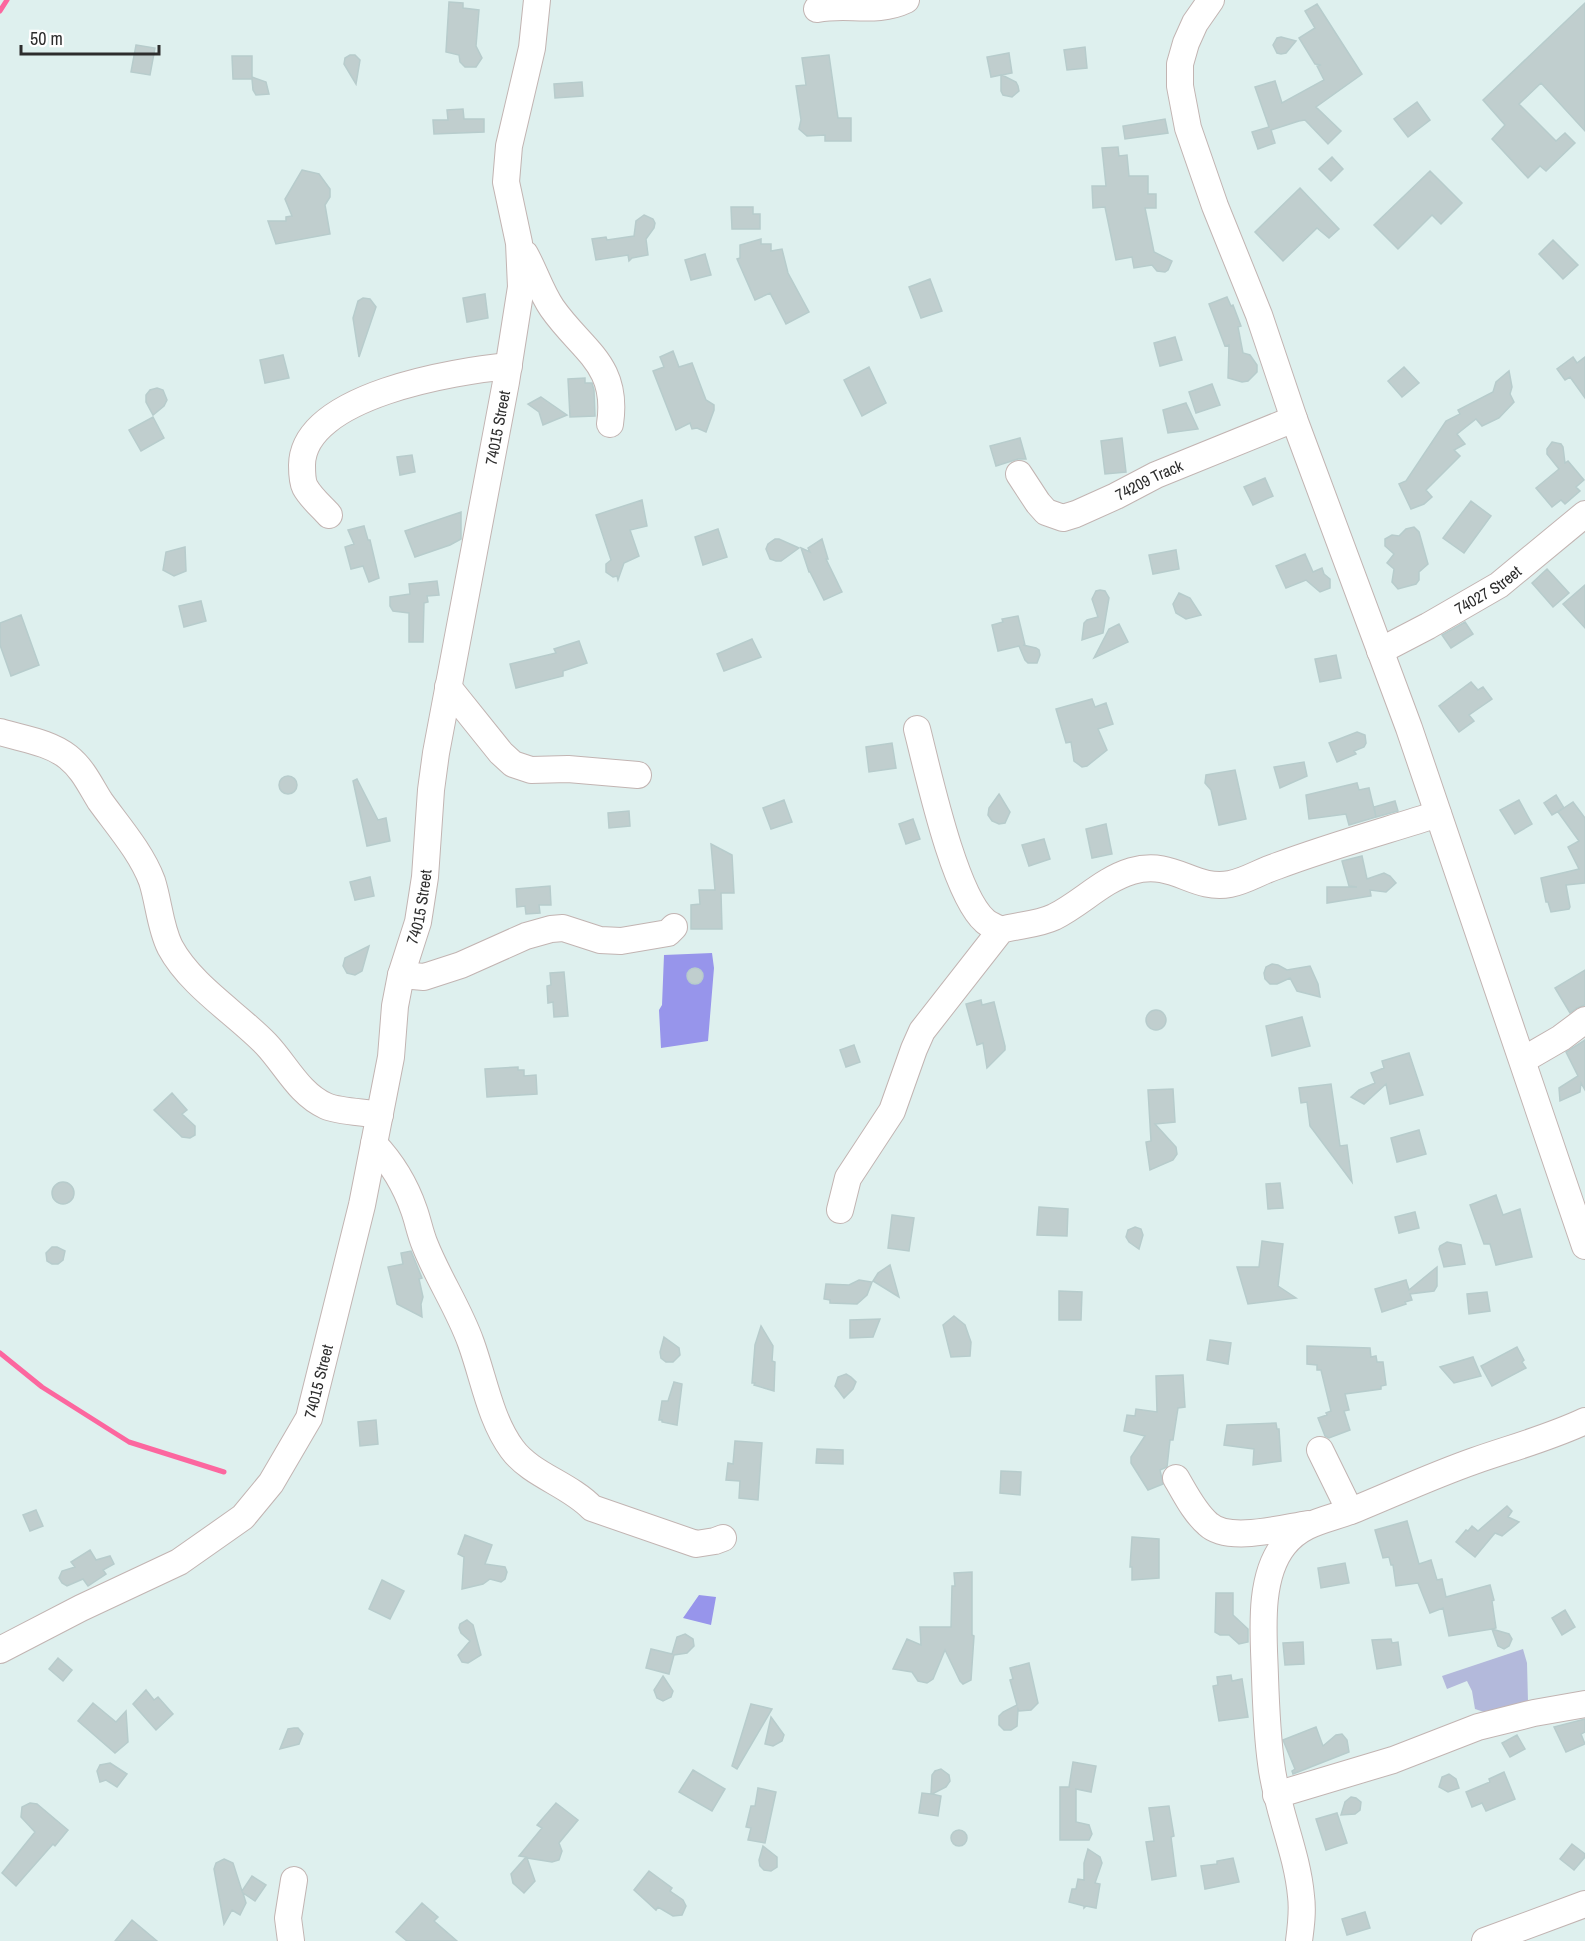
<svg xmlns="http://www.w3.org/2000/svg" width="1585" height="1941" viewBox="0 0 1585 1941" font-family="'Archivo Narrow',sans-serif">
	<rect width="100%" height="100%" fill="#def0ee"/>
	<path fill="#9795eb" d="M712,953L714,968L708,1041L661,1048L659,1010L662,1005L664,955Z
		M699,1595L716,1597L711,1625L683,1618Z"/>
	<path fill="#b3b9db" d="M1523,1649L1527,1663L1528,1702L1487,1713L1475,1709L1472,1691L1467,1681L1447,1689L1442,1676Z"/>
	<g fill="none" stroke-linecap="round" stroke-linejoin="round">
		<path stroke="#fc679f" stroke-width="5" d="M0,11L7,0
			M0,1353L42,1387L129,1442L224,1472"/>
	</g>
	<path fill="#c0cece" stroke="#b7cccc" stroke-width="1.5" d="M449,2L463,3V8L479,10L476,46L482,58L476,67H465L460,62L459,55L446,52Z
		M1585,3V131L1541,83L1519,104L1556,141L1565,133L1575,143L1546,171L1540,166L1528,178L1492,139L1505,125L1483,100Z
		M1317,4L1362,74L1316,107L1341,131L1328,144L1305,120L1299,121L1271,130L1275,143L1258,149L1252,132L1269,127L1255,87L1275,81L1282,103L1324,80L1317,66L1321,65L1315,64L1299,38L1315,28L1305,11Z
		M1281,37L1296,41L1286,53L1281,54L1277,53L1273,45L1277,38Z
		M136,45L155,48L150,75L131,72Z
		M1085,47L1087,68L1067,70L1064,50Z
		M1009,53L1012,73L1002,75L1016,82L1018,86L1019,91L1012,97L1003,95L1001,91V75L991,77L987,57Z
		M350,55H355L360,60L356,84L344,64L345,58Z
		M829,55L838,118H851V141H825V135L807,136L799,129L801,120L796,86L806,85L802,58Z
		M232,56H252V77L266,82L269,94L256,95L253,90L252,79H233Z
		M582,82L583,96L555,98L554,84Z
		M1417,102L1430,120L1408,137L1394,119Z
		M463,109L464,119H484V132L434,134L433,120H448L447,110Z
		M1165,119L1168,133L1125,139L1123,126Z
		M1118,147L1119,156L1127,155L1129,176H1148V194H1156V208H1145L1154,252L1172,261L1168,270L1165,272L1157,271L1152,265L1134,268L1132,257L1116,260L1105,207L1093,208L1092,186H1106L1102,148Z
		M1332,157L1343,169L1331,181L1319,169Z
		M302,170L319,174L330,189V197L325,205L330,234L276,244L268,221H286V217L292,216L285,199Z
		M1430,171L1462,203L1441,224L1432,215L1398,249L1374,225Z
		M1300,188L1339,229L1329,238L1317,228L1283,261L1255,232Z
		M731,207H753V214H760V229H732Z
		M644,215L653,219L655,223L654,228L646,239L648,255L632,258L629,261L628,255L596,260L592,239L606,237L607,240L634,236L636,221Z
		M761,239V244H771V251L782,249L788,273L809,312L786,324L770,293L755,300L737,259L740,258V245Z
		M1553,240L1578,265L1563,279L1539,254Z
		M705,254L711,275L691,280L685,260Z
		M930,279L942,311L921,318L909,287Z
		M485,294L488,318L467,322L463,298Z
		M1227,297L1231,306L1233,305L1241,326L1238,327L1243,353L1250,355L1257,365V372L1248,381L1242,382L1228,378L1229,345L1225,346L1209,304Z
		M363,298L370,299L376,307L359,357L353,318L358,301Z
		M1175,337L1182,360L1160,366L1154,343Z
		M673,351L679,367L692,363L706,400L714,405V410L706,432L697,428L692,429L690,423L676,430L653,371L664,367L660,357Z
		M283,355L289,378L265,383L260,360Z
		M1573,357L1577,363L1585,357V398L1570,377L1565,380L1557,369Z
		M869,367L886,403L862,416L844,380Z
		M1404,367L1419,383L1402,397L1388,381Z
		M1509,371L1512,387L1510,394L1514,402L1499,418L1482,426L1476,419L1457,434L1465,444L1454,450L1460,456L1426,490L1432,497L1424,504L1411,509L1399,484L1406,481L1446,421L1460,414L1458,410L1493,392L1496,382Z
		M585,378V383H592L594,390L595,416L570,417L568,379Z
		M1212,384L1220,405L1196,413L1189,392Z
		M157,388L163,390L167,400L164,406L153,415L146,402V395L150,390Z
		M541,397L567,415L543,425L539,412L528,404Z
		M1186,403L1198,429L1168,433L1163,410Z
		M153,417L164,438L141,451L129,430Z
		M1020,438L1026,459H1018L996,466L990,446Z
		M1122,438L1126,472L1105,474L1101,441Z
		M1552,442L1561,444L1563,447L1565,463L1568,461L1584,480L1576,487L1580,491L1565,504L1561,500L1552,507L1536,488L1559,469L1547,454V449Z
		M412,455L415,472L400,475L397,457Z
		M1265,478L1273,496L1253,505L1244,487Z
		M642,500L647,526L630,530L639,556L624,563L618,580L617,576L613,577L606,572V564L611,560L596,515Z
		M1471,501L1491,516L1464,553L1443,538Z
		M461,512V539L450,545L415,557L405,531Z
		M364,526L368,540H370L379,578L369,582L363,566L351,569L345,547L354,544L348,530Z
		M1414,527L1419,532L1428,564L1419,572V580L1416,584L1398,589L1392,582L1394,569L1387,563L1394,554L1385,546V539L1392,535L1399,536L1406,529Z
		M718,529L727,557L703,565L695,537Z
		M775,539H779L799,548L781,561H776L770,559L766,549L768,544Z
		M822,539L828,559H826L842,592L824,600L810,572H809L801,548L810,552L808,548Z
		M185,547L186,571L174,576L163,570L166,552Z
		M1176,550L1179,569L1153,574L1149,555Z
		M1305,554L1313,572L1322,568L1324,574L1330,579V588L1320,592L1306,580L1286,588L1276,566Z
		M1547,569L1569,593L1553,607L1532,583Z
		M437,581L439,595L427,596L428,602L424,603L423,642H409V613L393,611L390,606V597L410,594L409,584Z
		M1585,585V628L1563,604Z
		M1100,590L1105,591L1109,598L1103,633L1082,640L1084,623L1087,620L1098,617L1092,599L1096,591Z
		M1179,593L1190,598L1201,615L1186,619L1176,613L1173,604Z
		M201,601L206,621L184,627L179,606Z
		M21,615L39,665L11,676L0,645V623Z
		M1018,616L1025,645H1023L1036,648L1039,650L1040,655L1037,663H1028L1025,660L1019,646L998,651L992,625L1003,622L1002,619Z
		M1465,622L1473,634L1451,648L1442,635Z
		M1119,624L1128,642L1094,658L1109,629Z
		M752,639L761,657L724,671L717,654Z
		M579,641L587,663L563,671V676L516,688L510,664L556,653L554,649Z
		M1336,655L1341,678L1320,682L1315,659Z
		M1471,682L1478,690L1483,687L1492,699L1469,715L1474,721L1459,732L1439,706Z
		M1092,699L1095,707L1106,703L1113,724L1098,729L1107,750L1087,766L1082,767L1074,761L1071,742L1066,743L1056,709Z
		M1357,732L1365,735L1366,743L1364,747L1354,751L1356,754L1337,762L1329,743Z
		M892,743L896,768L869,772L866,747Z
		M1304,762L1307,776L1280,788L1274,767Z
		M1235,770L1246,819L1219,825L1211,790L1205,783L1206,775Z
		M279 785a9 9 0 1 1 18 0a9 9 0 1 1-18 0Z
		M357,779L378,820L386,818L390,841L367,846L353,781Z
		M1357,783L1359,790L1369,788L1376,817L1349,825L1346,814L1309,819L1306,795Z
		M999,794L1010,812L1005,823L999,824L992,821L988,815L989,808Z
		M1556,795L1564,808L1552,815L1544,803Z
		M784,800L792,822L771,829L763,808Z
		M1519,800L1532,824L1515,834L1500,810Z
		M1395,801L1398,811L1376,817L1374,807Z
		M1573,802L1585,818V883L1566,885L1570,907L1569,909L1551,912L1548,902H1546L1541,878L1579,869L1568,847L1579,841L1558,812Z
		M629,811L630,826L609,828L608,813Z
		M913,819L920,839L906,844L899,824Z
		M1106,824L1112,854L1092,858L1086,829Z
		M1044,839L1050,859L1029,866L1022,845Z
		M711,844L732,855L734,893H721L722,929H691V905L700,904L699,890H715Z
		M1362,856L1367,879L1384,873L1390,876L1396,883L1386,892L1370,890L1371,896L1327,903V887H1357L1349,886L1342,861Z
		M370,877L374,896L355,900L350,882Z
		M550,886L551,905H539L540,913L526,914L525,906L517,907L516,889Z
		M369,946L362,971L355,975L347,973L343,966L345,958Z
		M1272,964L1278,965L1287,970L1310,966L1318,984L1320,997L1297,991L1290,978L1277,984H1270L1265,979L1264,973L1266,967Z
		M687 976a8 8 0 1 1 16 0a8 8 0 1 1-16 0Z
		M1585,970V1005L1577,1008L1570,1013L1555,988Z
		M564,972L568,1016L554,1017L553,1002L548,1003L547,986L551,985L550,973Z
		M981,1000L982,1005L994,1002L1005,1046V1050L987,1068L983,1043L977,1045L966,1004Z
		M1146 1020a10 10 0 1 1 20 0a10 10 0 1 1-20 0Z
		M1302,1017L1310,1046L1272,1056L1266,1026Z
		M1585,1040V1090L1581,1083L1580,1092L1560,1101L1559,1088L1578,1076L1566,1052Z
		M854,1045L860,1062L846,1067L840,1050Z
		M1409,1053L1423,1095L1390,1104L1386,1084L1364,1104L1351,1097L1359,1090L1375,1083L1371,1073L1384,1068L1382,1061Z
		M518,1067V1070H524V1076L536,1075L537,1094L487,1097L485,1069Z
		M1331,1084L1340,1146L1347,1145L1352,1182L1310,1126L1307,1102L1301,1103L1299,1088Z
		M1173,1089L1175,1122L1155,1124L1176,1147L1177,1154L1173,1160L1150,1170L1146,1142L1151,1141L1148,1090Z
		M172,1093L187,1110L182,1114L195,1126V1135L190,1138L182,1137L154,1110Z
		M1419,1130L1426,1154L1397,1162L1391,1138Z
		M52 1193a11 11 0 1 1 22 0a11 11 0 1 1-22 0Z
		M1280,1183L1283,1208L1268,1209L1266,1184Z
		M1496,1195L1503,1215L1520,1209L1532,1257L1496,1265L1490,1244H1484L1470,1205Z
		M1039,1207L1068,1209L1067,1236L1037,1235Z
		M1415,1212L1419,1228L1399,1233L1395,1217Z
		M892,1215L914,1218L909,1251L888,1248Z
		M1135,1227L1141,1229L1143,1235L1139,1249L1129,1242L1126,1237L1128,1230Z
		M1262,1241L1283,1244L1278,1286L1296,1298L1248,1304L1237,1267H1259Z
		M1447,1242L1461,1245L1465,1264L1444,1267L1439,1249L1440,1246Z
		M52,1247H57L65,1251L63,1260L58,1264H52L47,1261L46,1253Z
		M411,1251L422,1278L419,1279L423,1297L421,1304L422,1317L397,1304L388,1267L403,1264L401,1253Z
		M890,1265L899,1297L873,1281L878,1273Z
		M1437,1267V1286L1434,1291L1410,1294L1412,1300L1405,1302L1406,1304L1382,1312L1375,1289L1406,1280L1409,1290Z
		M859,1280L872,1282L867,1295L857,1304L830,1303V1300L824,1299L826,1284L849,1285Z
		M1059,1291L1082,1292L1081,1320H1059Z
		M1487,1292L1490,1311L1469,1314L1467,1294Z
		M954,1316L965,1325L971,1342L970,1356L951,1357L943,1325Z
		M880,1319L873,1337L850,1338V1320Z
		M761,1326L773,1346L772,1361L775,1362L774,1391L754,1385L755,1383H752L755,1345Z
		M664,1337L679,1348L680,1355L673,1362H666L661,1358L660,1352Z
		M1210,1340L1231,1343L1228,1364L1207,1360Z
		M1307,1346L1370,1348L1371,1357L1376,1356L1377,1362H1383L1386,1385L1381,1386V1389L1345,1394L1349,1410L1344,1411L1350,1430L1329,1438L1325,1436L1318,1418L1327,1415L1326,1413L1331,1411L1321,1370H1317V1365L1307,1364Z
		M1517,1347L1524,1360L1522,1362L1526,1368L1492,1386L1481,1366Z
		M1473,1357L1481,1376L1454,1383L1440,1367Z
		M846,1374L851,1377L856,1382L853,1389L844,1398L835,1386L838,1377Z
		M1183,1375L1185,1407L1178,1408L1173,1440H1170L1167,1467L1160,1470L1163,1484L1148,1490L1131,1463V1457L1145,1436L1124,1431L1127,1415L1135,1416L1136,1409L1157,1412L1156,1376Z
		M674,1382L682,1384L677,1425L662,1422V1420H659L662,1401H668Z
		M376,1420L378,1444L360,1446L358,1422Z
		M1276,1423L1277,1429H1279L1281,1461L1253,1465L1254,1449L1224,1445L1227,1425Z
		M735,1441L762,1443L758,1500L739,1498L740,1481L726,1480L728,1463L733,1464Z
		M817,1449L843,1450V1464L816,1463Z
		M1001,1471L1021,1472L1020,1495L1000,1493Z
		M1507,1506L1512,1511L1508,1517L1519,1522L1502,1536L1495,1533L1475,1557L1456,1542L1466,1530L1468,1531L1472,1526L1478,1531Z
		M36,1510L43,1526L30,1531L23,1515Z
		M1407,1521L1419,1564L1431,1560L1437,1580L1442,1579L1446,1597L1490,1585L1494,1600L1492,1601L1496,1628L1492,1629L1509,1634L1512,1639L1509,1646L1504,1649L1498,1646L1492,1629L1449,1636L1443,1608L1430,1613L1418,1583L1396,1586L1393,1565H1391L1389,1557L1383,1558L1375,1530Z
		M465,1535L492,1545L485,1564L505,1567L507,1572L505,1579L501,1582L490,1579L483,1584L462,1589L464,1557L458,1554Z
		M1132,1537L1159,1539V1578L1132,1580V1567H1130Z
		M90,1550L96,1560L110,1556L114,1564L103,1570L106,1574L88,1586L83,1579L67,1586L62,1583L59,1578L62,1571L75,1567L71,1562Z
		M1345,1563L1349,1583L1321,1588L1318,1568Z
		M972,1572V1635L974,1636L971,1680L963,1684L960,1681L945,1650L933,1679L927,1683L918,1681L912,1672L893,1669L907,1639L921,1645L920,1627H951L952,1586H955L954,1573Z
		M382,1580L404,1591L390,1619L369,1609Z
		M1216,1593H1233V1615L1248,1629V1642L1239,1644L1229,1635H1220L1215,1632Z
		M1565,1610L1575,1627L1562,1635L1552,1618Z
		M467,1620L473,1625L481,1655L468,1663L462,1662L458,1655L470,1641L461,1633L459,1628L460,1624Z
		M685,1634L693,1639L694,1646L687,1653L674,1655L669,1674L646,1668L651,1649L672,1654L677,1637Z
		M1391,1639L1392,1643L1398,1642L1401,1665L1377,1669L1372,1640Z
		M1303,1642L1304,1664L1285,1665L1283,1643Z
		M58,1658L72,1670L63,1681L49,1669Z
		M1029,1663L1038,1703L1031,1710L1019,1711L1018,1709L1017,1726L1011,1730H1004L999,1725V1716L1003,1712L1017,1705L1010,1680L1013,1679L1010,1668Z
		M1231,1675L1232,1681L1242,1679L1248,1717L1219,1721L1213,1686L1218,1685L1217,1677Z
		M663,1676L673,1691L671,1697L663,1701L657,1698L654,1690Z
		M146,1690L154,1700L158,1697L173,1714L156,1730L133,1704Z
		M93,1703L116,1722L126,1711L128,1742L115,1753L78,1721Z
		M751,1704L772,1709L737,1769L732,1766Z
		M771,1717L784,1735L782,1741L773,1746L765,1744Z
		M1585,1719V1732L1581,1734L1585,1744L1566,1752L1554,1727Z
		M1316,1727L1323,1746L1336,1735L1342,1734L1347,1740L1349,1752L1293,1774L1292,1771L1295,1769L1283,1740Z
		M294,1728H298L303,1734L299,1744L280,1749L288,1729Z
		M1517,1735L1525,1749L1510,1757L1502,1743Z
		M1073,1762L1096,1766L1091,1792L1076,1789V1822L1089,1825L1092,1834L1089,1840H1060V1787H1069Z
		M110,1763L127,1774L117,1787L106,1780L100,1782L97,1771L100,1765Z
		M941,1769L949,1775L950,1781L946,1787L932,1794L941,1796L938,1816L919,1813L922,1793L931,1794L932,1775L935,1771Z
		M693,1770L725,1789L712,1811L679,1792Z
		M1504,1772L1515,1799L1486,1811L1482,1803L1472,1807L1466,1792L1490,1782L1489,1779Z
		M1449,1774L1456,1779L1459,1788L1448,1792L1439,1787L1442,1777Z
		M758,1788L776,1792L765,1843L748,1840L751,1828L746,1827L751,1806H755Z
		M1351,1797L1356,1798L1361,1802L1360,1810L1355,1814L1341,1815L1345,1802Z
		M30,1803L37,1804L68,1830L55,1846L53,1844L16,1886L2,1873L35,1832L21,1817L22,1807Z
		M556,1803L578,1820L559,1843L562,1851L559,1860L552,1862L527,1858L535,1881L524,1893L513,1883L511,1874L526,1857L519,1856L542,1828L537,1825Z
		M1169,1806L1174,1836L1171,1837L1176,1876L1152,1880L1146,1842L1154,1841L1149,1808Z
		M1337,1813L1347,1843L1326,1850L1316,1819Z
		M951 1838a8 8 0 1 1 16 0a8 8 0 1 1-16 0Z
		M1572,1844L1585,1854V1857L1574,1870L1560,1859Z
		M763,1846L777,1857V1867L771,1871L764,1870L760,1866L759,1860Z
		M1088,1849L1100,1857L1102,1863L1095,1883L1100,1884L1096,1908L1086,1906L1084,1908V1906L1069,1902L1072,1889H1076L1078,1879L1084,1880V1863Z
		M1233,1858L1239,1882L1205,1889L1201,1866L1217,1864V1861Z
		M224,1859L233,1863L242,1891L252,1876L266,1885L255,1901L243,1893L246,1903L240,1915L232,1910L224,1924L214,1869L216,1863Z
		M649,1871L672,1888L670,1891L683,1900L686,1906L682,1915L673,1916L658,1907L656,1910L634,1890Z
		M422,1903L438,1917L434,1921L457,1941H407L396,1932Z
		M1365,1912L1370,1928L1347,1935L1342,1919Z
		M132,1920L157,1941H115Z"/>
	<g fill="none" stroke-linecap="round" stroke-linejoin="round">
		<defs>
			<g id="minor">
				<path d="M1211,0L1195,23L1186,43L1180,64V86L1188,128L1215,206L1259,315L1294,419L1409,728L1585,1246"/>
				<path d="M817,9C847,3 877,14 906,0"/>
				<path d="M525,254C535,272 541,292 552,308C582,351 619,364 610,424"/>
				<path id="s1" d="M1019,474L1038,503L1046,512L1063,518L1076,514L1116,496L1156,475L1294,419"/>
				<path d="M329,515C322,507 311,498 305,487C302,481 302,472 302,465C303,395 456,371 509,366"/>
				<path id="s2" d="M1380,651L1428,626L1499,585L1585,514"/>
				<path d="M448,687L501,753L513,764L531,770L568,769L638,775"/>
				<path d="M917,729C928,772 954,894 985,921C989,925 996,927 1001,930"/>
				<path d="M0,732C23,739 49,742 68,757C83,769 90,785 100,801C118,826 141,852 152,881C159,903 160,927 170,947C191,986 236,1013 266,1044C286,1065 299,1094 326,1106C340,1112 365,1112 380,1115"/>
				<path d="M401,975L424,977L461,965L526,936L551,929L563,928L600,940L621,941L668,933L674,927"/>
				<path d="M1523,1060L1561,1038L1585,1020"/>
				<path d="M374,1144C393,1164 405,1184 414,1210C418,1221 420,1233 425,1245C438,1278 459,1309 471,1343C484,1379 490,1419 512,1449C531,1475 569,1484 592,1508L696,1544L715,1541L723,1538"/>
				<path d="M840,1210L848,1178L892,1111L914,1049L922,1031L1001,930C1018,925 1037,925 1054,917C1082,903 1102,880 1132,871C1174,859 1193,891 1230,884C1246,881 1261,871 1277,866C1330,846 1385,831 1438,814"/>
				<path d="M1320,1450L1350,1511"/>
				<path d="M1176,1478C1185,1493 1194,1512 1208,1524C1228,1543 1282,1528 1308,1524"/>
				<path id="s3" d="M0,1650L81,1608L179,1562L243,1517L271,1483L309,1418L362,1205L391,1057L395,1006L401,975L418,922L425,877L431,790L436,753L506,382L521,287L519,243L506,182L509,146L532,48L537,0"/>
				<path d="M1276,1795L1393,1760L1478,1727L1534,1713L1585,1704"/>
				<path d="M291,1941L288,1918L294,1880"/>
				<path d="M1299,1941C1301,1926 1303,1911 1301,1896C1297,1851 1276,1808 1271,1763C1267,1734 1266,1706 1265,1677C1264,1637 1257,1579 1284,1545C1303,1521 1329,1520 1356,1509C1395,1493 1434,1475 1474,1461C1511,1448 1549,1438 1585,1421"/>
				<path d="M1485,1941L1585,1904"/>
			</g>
		</defs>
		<use href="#minor" stroke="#c2b4b2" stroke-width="28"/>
		<use href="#minor" stroke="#fff" stroke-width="26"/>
	</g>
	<g text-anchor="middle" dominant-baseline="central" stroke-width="5" stroke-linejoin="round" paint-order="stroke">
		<g font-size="16" fill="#2d2d2d" stroke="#fff">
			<text stroke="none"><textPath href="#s3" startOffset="1407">74015 Street</textPath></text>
			<text stroke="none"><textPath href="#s1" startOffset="159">74209 Track</textPath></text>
			<text stroke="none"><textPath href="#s2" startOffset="124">74027 Street</textPath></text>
			<text stroke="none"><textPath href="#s3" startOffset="921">74015 Street</textPath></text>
			<text stroke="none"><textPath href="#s3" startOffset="435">74015 Street</textPath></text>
		</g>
	</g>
	<path d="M21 45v9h138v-9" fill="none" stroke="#2d2d2d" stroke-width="3"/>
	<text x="30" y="45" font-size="18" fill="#2d2d2d" stroke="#ffffff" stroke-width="4.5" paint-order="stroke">50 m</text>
</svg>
